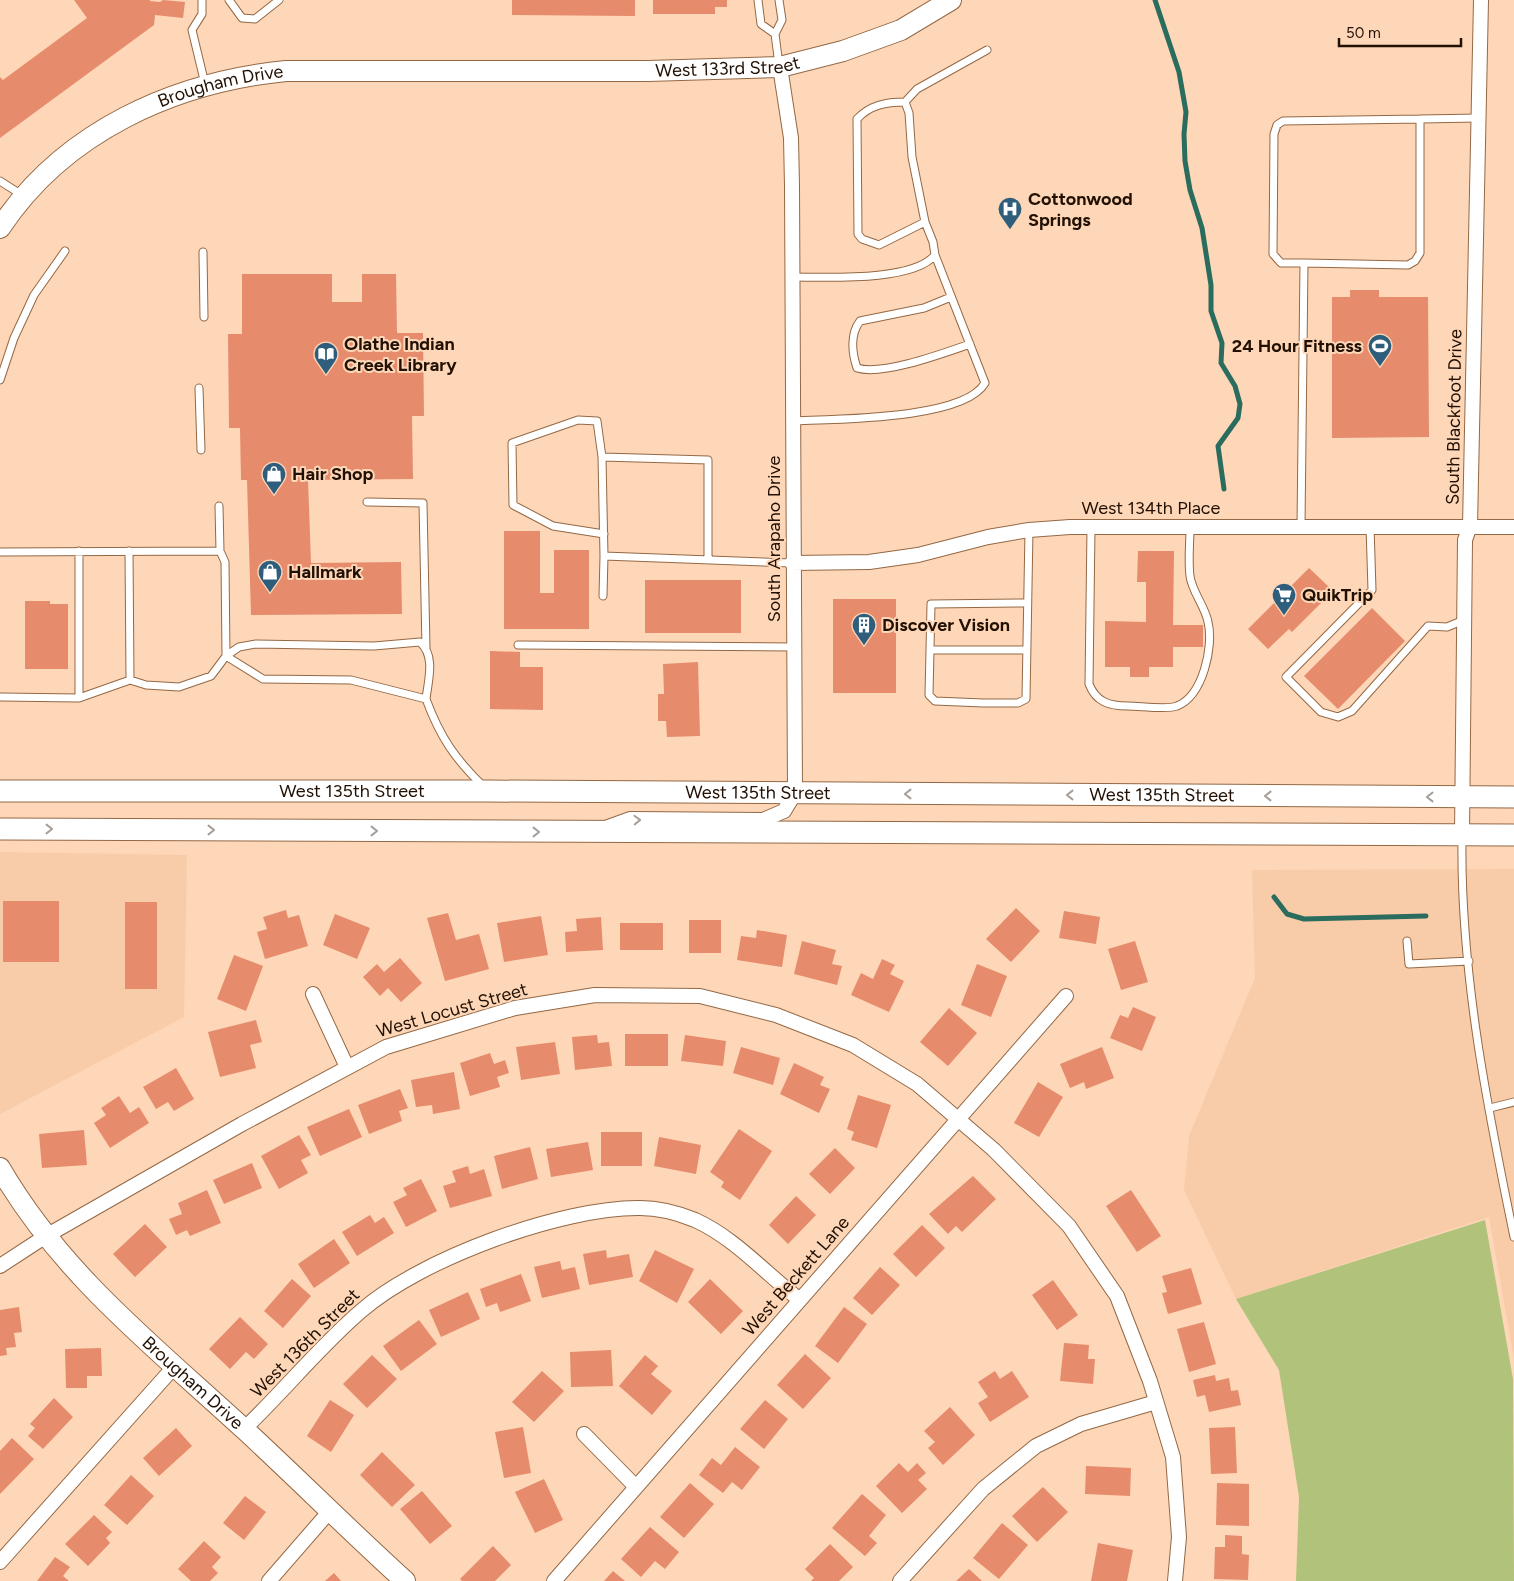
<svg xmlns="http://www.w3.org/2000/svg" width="1514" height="1581" viewBox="0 0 1514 1581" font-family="Figtree,sans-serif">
	<rect width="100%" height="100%" fill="#fed7b8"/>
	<path fill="#f8cca8" d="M0,852L187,855L184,1017L0,1114Z
		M1514,869V1359L1489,1217L1236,1299L1184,1190L1189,1136L1255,978L1252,870Z"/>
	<path fill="#b1c37b" d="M1485,1220L1513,1379L1514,1581H1296L1299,1497L1279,1370L1236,1299Z"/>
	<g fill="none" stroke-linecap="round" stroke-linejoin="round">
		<path stroke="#2a6c5d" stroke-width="5" d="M1155,0L1179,72L1186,112L1184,134L1185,161L1190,190L1202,228L1211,285V311L1222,343L1221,363L1235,386L1240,404L1238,418L1218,446L1224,489
			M1274,897L1287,914L1304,919L1426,916"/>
	</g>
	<path fill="#e68b6b" d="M74,0H151L149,1L160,2L163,0L185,2L183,18L155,15L154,25L0,138V77L3,80L87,18Z
		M512,0H635V16L512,15Z
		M653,0H727V7H715V14H653Z
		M242,274H332V302H362V274H396L397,333H423L424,416H412L413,479L308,480L311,563L401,562L402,614L251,615L247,480H241L240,428H229L228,334H242Z
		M1350,290H1379V297H1428L1429,437L1332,438V297H1350Z
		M504,531H540V593H554V550H589V629H504Z
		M1138,551H1174L1173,625H1203V647H1173V667H1149V677H1130V667H1105V621L1146,622V582H1137Z
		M1309,568L1329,587L1317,600L1321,603L1292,632L1289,629L1268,649L1248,629Z
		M645,580H741V633H645Z
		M833,599H896V693H833Z
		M25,601H50V604H68V669H25Z
		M1372,608L1405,641L1338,709L1304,676Z
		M490,651L520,652V667H543V710L490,709Z
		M698,662L700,736L667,737L666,721H658V694H664L663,664Z
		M3,901H59V962H3Z
		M125,902H157V989H125Z
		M1016,908L1040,931L1011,962L986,939Z
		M286,910L288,918L299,915L308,946L265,959L257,932L267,929L263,917Z
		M1064,911L1100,917L1096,944L1059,938Z
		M448,913L456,940L479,934L489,969L445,981L427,918Z
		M335,914L370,928L357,959L323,945Z
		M541,916L548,955L504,962L497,923Z
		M601,917L603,950L566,952L565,932L577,931L576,919Z
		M689,920H721V953H689Z
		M620,923H663V950H620Z
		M757,930L787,935L782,967L737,960L741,936L756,938Z
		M802,941L836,950L832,964L842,966L837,985L794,974Z
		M1135,941L1148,982L1121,990L1108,949Z
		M234,955L263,966L246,1011L217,999Z
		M400,958L422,983L401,1002L388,988L380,996L363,977L377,964L384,972Z
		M882,959L895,965L890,974L904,981L889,1012L851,995L861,973L873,979Z
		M977,964L1007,976L991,1017L961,1005Z
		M1133,1007L1156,1017L1142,1051L1110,1038L1120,1015L1128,1018Z
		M949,1008L977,1033L948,1066L920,1042Z
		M256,1020L262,1042L250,1045L256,1068L220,1077L208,1032Z
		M625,1034H668V1066H625Z
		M597,1035L598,1043L609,1042L612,1066L575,1070L572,1037Z
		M685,1035L726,1041L723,1066L681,1061Z
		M555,1042L560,1074L521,1080L516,1047Z
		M741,1047L780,1058L773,1085L733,1073Z
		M1102,1047L1114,1078L1086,1089L1084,1082L1070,1088L1060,1064Z
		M490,1053L494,1064L505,1060L509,1073L497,1077L500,1087L470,1096L460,1063Z
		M794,1063L824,1077L820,1085L830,1089L819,1113L780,1094Z
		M176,1068L194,1099L174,1111L168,1102L156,1109L143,1087Z
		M454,1072L460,1109L433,1114L432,1105L416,1107L411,1080Z
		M1038,1082L1063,1097L1039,1137L1014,1123Z
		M400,1089L408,1108L399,1111L402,1121L369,1134L358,1105Z
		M858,1095L891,1105L877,1148L851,1140L854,1132L847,1129Z
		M119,1096L130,1113L139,1107L149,1123L110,1148L94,1123L106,1115L101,1108Z
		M349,1109L362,1137L320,1156L307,1127Z
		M739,1129L772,1151L740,1200L721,1187L724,1182L710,1172Z
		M84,1130L87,1165L42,1168L39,1134Z
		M601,1132H642V1166H601Z
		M299,1135L311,1155L301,1160L308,1173L279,1189L261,1156Z
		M659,1137L701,1145L696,1174L654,1166Z
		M588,1142L593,1170L551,1177L546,1149Z
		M530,1147L538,1179L502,1189L494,1156Z
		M835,1148L855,1168L830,1194L809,1174Z
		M252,1163L262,1188L224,1204L213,1180Z
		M468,1166L470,1174L484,1169L492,1196L450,1208L443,1186L456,1182L452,1171Z
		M973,1176L996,1199L962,1232L956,1226L948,1234L929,1214Z
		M421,1179L437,1211L406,1227L393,1202L407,1195L403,1188Z
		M207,1190L221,1223L190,1236L187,1230L176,1235L169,1219L182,1214L178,1203Z
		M1131,1190L1161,1236L1137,1252L1106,1206Z
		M796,1196L816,1215L788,1244L769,1225Z
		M370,1215L375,1223L384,1217L394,1233L357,1256L342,1232Z
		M145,1224L167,1247L135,1277L113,1254Z
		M922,1225L945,1248L916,1277L893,1254Z
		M334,1239L350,1263L314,1288L298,1264Z
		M606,1250L607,1258L629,1254L633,1277L589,1285L583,1254Z
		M655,1250L694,1269L677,1303L639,1281Z
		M560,1261L562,1270L575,1267L580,1289L542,1298L534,1267Z
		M880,1267L900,1285L872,1315L853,1298Z
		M1191,1268L1202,1304L1168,1314L1162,1293L1167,1292L1162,1276Z
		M521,1274L531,1301L500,1312L497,1303L486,1307L480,1289Z
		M292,1279L311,1296L283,1328L264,1311Z
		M710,1279L743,1311L721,1334L688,1302Z
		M1053,1280L1078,1315L1057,1330L1032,1295Z
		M468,1292L480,1319L441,1337L429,1310Z
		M19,1307L22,1332L14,1333L16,1347L6,1348L7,1355L0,1356V1310Z
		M844,1307L867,1324L838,1363L815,1346Z
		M240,1317L268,1344L254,1359L246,1352L230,1369L209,1349Z
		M419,1320L437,1344L401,1371L383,1346Z
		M1204,1322L1216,1364L1189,1372L1177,1329Z
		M1064,1343L1089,1345L1088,1359H1095L1093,1384L1060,1381Z
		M101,1348L102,1376H87V1388H66L65,1349Z
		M611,1350L613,1386L571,1387L570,1352Z
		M805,1354L831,1378L803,1409L777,1385Z
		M372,1355L397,1379L367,1408L343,1384Z
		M645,1355L658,1366L651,1374L672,1391L652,1415L619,1386Z
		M542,1371L564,1391L534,1422L512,1402Z
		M995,1371L1000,1379L1012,1371L1029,1397L990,1422L978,1403L988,1397L978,1382Z
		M1215,1375L1216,1381L1229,1378L1231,1391L1238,1390L1241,1405L1209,1412L1205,1395L1197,1397L1193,1380Z
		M54,1398L73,1417L43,1449L28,1436L35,1428L30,1424Z
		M330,1400L354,1415L331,1452L307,1436Z
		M765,1400L788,1419L764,1449L740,1429Z
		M950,1407L975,1435L943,1465L928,1448L935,1442L924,1431Z
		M523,1427L531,1473L504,1478L495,1432Z
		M1235,1427L1237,1473L1211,1474L1209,1428Z
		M176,1428L192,1446L159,1476L143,1458Z
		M12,1438L34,1459L0,1494V1451Z
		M735,1447L760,1467L742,1490L732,1482L723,1493L699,1475L712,1458L721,1465Z
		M382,1452L415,1485L392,1507L360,1475Z
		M899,1463L908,1472L917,1463L926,1473L918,1480L927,1489L902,1513L876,1486Z
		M1086,1466L1131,1468L1130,1496L1085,1494Z
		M131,1475L154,1496L127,1525L104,1505Z
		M544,1479L563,1520L535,1533L515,1492Z
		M690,1483L714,1504L684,1538L660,1517Z
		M1217,1483L1249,1484V1526L1216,1525Z
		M1043,1487L1068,1512L1037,1542L1012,1516Z
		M422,1491L452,1526L430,1544L400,1509Z
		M862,1494L886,1515L869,1536L877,1543L865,1556L832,1528Z
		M245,1496L266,1512L244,1540L223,1523Z
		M94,1515L112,1532L106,1538L110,1543L88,1566L65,1544Z
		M1002,1523L1028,1545L999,1579L973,1558Z
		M650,1527L679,1552L665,1569L655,1561L641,1577L621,1559Z
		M1225,1535L1242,1536V1554L1249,1555L1248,1580L1214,1579L1215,1547H1225Z
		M204,1541L221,1557L212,1567L218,1573L210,1581H191L178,1569Z
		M1098,1543L1133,1550L1127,1581H1091Z
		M830,1544L853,1567L839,1581H811L814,1578L805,1569Z
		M493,1546L511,1565L495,1581H462L460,1579Z
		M55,1557L70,1567L63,1576L69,1581H37Z
		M969,1569L982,1581H956Z
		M613,1571L625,1581H604Z
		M334,1573L341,1581H325Z"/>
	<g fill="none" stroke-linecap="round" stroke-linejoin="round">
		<defs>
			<path id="lane" d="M202,0V14L192,30L205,84
				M229,0L242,18L255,19L279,0
				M758,0L761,24L775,34
				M779,0L782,20L775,34L779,65
				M905,102L917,89L987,50
				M0,181L22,195
				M203,252L204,317
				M1304,263H1281L1273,254L1274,134L1277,125L1283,121L1420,119
				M792,277C826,277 913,282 935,255L933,242L925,222L912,157L909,113L905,102C886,102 870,105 857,119L858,234L862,239L879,245L925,222
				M951,297L924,308L860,321C850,334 852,353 857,368C882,376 944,353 970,344
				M0,380L14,338L34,295L65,251
				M199,388L201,450
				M792,421C833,419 964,420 985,383L935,255
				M602,457L604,556L792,563
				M367,502L423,503L426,648
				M219,506L220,551L225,562L226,656
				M1301,526L1304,263L1408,265L1415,261L1420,253V119L1479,118
				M1370,526L1372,590L1286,677L1321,712L1338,717L1352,711L1428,626L1447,627L1464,620
				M1091,527L1089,684C1096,702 1109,706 1128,706C1140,706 1168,710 1177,706C1203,696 1214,646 1208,622C1205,606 1192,592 1190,576C1188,560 1190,543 1190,527
				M604,534L553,526L513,505L512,443L578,420L597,421L602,457L708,460V559
				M129,551L130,680
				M0,552L220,551
				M603,596L604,556
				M1027,603L931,604L929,695L935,701L983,703H1018L1026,699L1029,530
				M518,645L793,647
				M930,650H1027
				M226,656L239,647L256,644L374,646L420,642C436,656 428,681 426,699
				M0,697L79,698L130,680L146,685L179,687L211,676L226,656L263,679L351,680L426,699C440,737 455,759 484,787
				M79,698V551
				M1462,837C1460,971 1487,1106 1514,1237
				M1407,941L1409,964L1469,961
				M1490,1108L1514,1102"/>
			<path id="street" d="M792,563L869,562L918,555L988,537L1029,530L1070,527H1514
				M608,827L630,819L763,820L784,811L795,793L792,186L791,138L780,67
				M1462,834L1465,540L1470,526L1481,0
				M313,994L347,1067
				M0,1266L46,1236L242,1124L386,1047L515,1008L595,995L700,996L776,1015L853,1045L917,1084L994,1150L1069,1226L1117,1296L1150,1381L1173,1457L1179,1537L1175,1581
				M244,1429C284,1391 319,1347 361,1311C420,1259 562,1207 640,1208C659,1208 678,1213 695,1220C735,1238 766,1274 800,1300
				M584,1434L636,1487
				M0,1562L174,1367
				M269,1581L329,1512
				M554,1581L1066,996
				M900,1581L983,1489L1036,1446L1081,1424L1156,1402"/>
			<g id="secondary">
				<path id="s1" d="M0,228C64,131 175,82 286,71H648L780,67L843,51L901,30L951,0"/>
				<path id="s2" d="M0,1168C62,1275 155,1347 245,1430C299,1480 351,1532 405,1581"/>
			</g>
			<g id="primary">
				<path id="s3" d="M0,791H488L1514,797"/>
				<path d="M0,829L1514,835"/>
			</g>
		</defs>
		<use href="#lane" stroke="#946844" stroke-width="9"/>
		<use href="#street" stroke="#946844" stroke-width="16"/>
		<use href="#secondary" stroke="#946844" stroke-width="22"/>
		<use href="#primary" stroke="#946844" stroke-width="23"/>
		<use href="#lane" stroke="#fff" stroke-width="7"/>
		<use href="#street" stroke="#fff" stroke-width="14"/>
		<use href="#secondary" stroke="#fff" stroke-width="20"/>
		<use href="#primary" stroke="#fff" stroke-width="21"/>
	</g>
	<defs><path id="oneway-chevron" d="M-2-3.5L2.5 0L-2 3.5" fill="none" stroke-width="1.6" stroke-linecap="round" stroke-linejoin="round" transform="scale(1.25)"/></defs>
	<g stroke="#a69f9a">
		<use href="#oneway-chevron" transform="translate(908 794) rotate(-180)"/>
		<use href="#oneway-chevron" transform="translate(1070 795) rotate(-180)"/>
		<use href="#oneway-chevron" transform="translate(1268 796) rotate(-180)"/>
		<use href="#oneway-chevron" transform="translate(1430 797) rotate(-180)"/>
		<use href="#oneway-chevron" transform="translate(637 820) rotate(-2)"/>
		<use href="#oneway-chevron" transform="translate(49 829)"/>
		<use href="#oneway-chevron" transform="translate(211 830)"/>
		<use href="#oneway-chevron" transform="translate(374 831)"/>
		<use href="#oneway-chevron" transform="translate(536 832)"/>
	</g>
	<defs>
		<symbol id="hospital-pin" viewBox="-11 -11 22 30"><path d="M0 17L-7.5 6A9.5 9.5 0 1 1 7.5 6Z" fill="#2f5d7c" stroke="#fed7b8"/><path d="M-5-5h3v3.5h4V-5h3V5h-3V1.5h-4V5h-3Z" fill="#fff"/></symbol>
		<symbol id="stadium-pin" viewBox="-11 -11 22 30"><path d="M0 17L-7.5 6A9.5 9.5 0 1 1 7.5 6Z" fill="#2f5d7c" stroke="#fed7b8"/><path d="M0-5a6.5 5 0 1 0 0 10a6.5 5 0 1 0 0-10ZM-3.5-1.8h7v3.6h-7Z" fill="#fff"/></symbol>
		<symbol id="library-pin" viewBox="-11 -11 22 30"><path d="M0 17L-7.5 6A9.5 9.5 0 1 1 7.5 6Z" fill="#2f5d7c" stroke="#fed7b8"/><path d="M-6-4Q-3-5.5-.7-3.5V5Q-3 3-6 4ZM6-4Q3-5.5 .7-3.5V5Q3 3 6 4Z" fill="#fff"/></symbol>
		<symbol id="shop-pin" viewBox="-11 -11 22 30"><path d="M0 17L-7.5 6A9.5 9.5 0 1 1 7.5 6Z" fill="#2f5d7c" stroke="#fed7b8"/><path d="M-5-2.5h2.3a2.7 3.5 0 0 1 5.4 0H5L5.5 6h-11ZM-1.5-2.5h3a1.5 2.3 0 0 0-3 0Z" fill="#fff"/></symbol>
		<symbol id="supermarket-pin" viewBox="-11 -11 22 30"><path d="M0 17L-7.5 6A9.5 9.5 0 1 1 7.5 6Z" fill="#2f5d7c" stroke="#fed7b8"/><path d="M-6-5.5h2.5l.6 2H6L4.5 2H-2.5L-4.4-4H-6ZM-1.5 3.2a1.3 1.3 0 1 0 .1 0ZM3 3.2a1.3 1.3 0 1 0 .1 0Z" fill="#fff"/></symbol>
		<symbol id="building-pin" viewBox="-11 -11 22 30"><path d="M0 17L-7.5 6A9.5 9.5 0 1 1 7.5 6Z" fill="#2f5d7c" stroke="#fed7b8"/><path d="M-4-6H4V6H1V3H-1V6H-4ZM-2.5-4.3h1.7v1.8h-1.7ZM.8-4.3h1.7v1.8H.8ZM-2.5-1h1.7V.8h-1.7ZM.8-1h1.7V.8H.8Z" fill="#fff"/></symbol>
	</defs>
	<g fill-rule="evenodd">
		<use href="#hospital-pin" x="996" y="195" width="28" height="38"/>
		<use href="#stadium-pin" x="1366" y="332" width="28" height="38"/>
		<use href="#library-pin" x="312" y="340" width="28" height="38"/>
		<use href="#shop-pin" x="260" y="460" width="28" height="38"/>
		<use href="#shop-pin" x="256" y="558" width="28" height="38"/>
		<use href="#supermarket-pin" x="1270" y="581" width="28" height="38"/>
		<use href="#building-pin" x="850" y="611" width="28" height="38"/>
	</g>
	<g text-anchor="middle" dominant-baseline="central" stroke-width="4" stroke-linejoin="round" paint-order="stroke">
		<g font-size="18" fill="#211003" stroke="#fed7b8">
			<text stroke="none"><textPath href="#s1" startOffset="779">West 133rd Street</textPath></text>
			<text stroke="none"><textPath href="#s1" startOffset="270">Brougham Drive</textPath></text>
			<text transform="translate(1454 417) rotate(-89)">South Blackfoot Drive</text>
			<text x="1151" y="508">West 134th Place</text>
			<text transform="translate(774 539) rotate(-90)">South Arapaho Drive</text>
			<text stroke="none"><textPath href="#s3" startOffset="352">West 135th Street</textPath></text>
			<text stroke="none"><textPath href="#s3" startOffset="758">West 135th Street</textPath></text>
			<text stroke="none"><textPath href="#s3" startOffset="1162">West 135th Street</textPath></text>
			<text transform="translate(452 1010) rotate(-16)">West Locust Street</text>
			<text transform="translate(796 1276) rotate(-49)">West Beckett Lane</text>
			<text transform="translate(305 1343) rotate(-45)">West 136th Street</text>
			<text stroke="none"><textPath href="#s2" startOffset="290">Brougham Drive</textPath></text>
		</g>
		<g font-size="18" font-weight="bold" fill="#211003" stroke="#fed7b8" text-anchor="start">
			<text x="1028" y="199">Cottonwood<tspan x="1028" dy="21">Springs</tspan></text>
			<text x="344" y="344">Olathe Indian<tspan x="344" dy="21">Creek Library</tspan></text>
			<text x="1362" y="346" text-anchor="end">24 Hour Fitness</text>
			<text x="292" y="474">Hair Shop</text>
			<text x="288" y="572">Hallmark</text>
			<text x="1302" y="595">QuikTrip</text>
			<text x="882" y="625">Discover Vision</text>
		</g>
	</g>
	<path d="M1339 38v8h122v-8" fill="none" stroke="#211003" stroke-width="2.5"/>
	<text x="1346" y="38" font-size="15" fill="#211003" stroke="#fed7b8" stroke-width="4" paint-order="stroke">50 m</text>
</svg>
